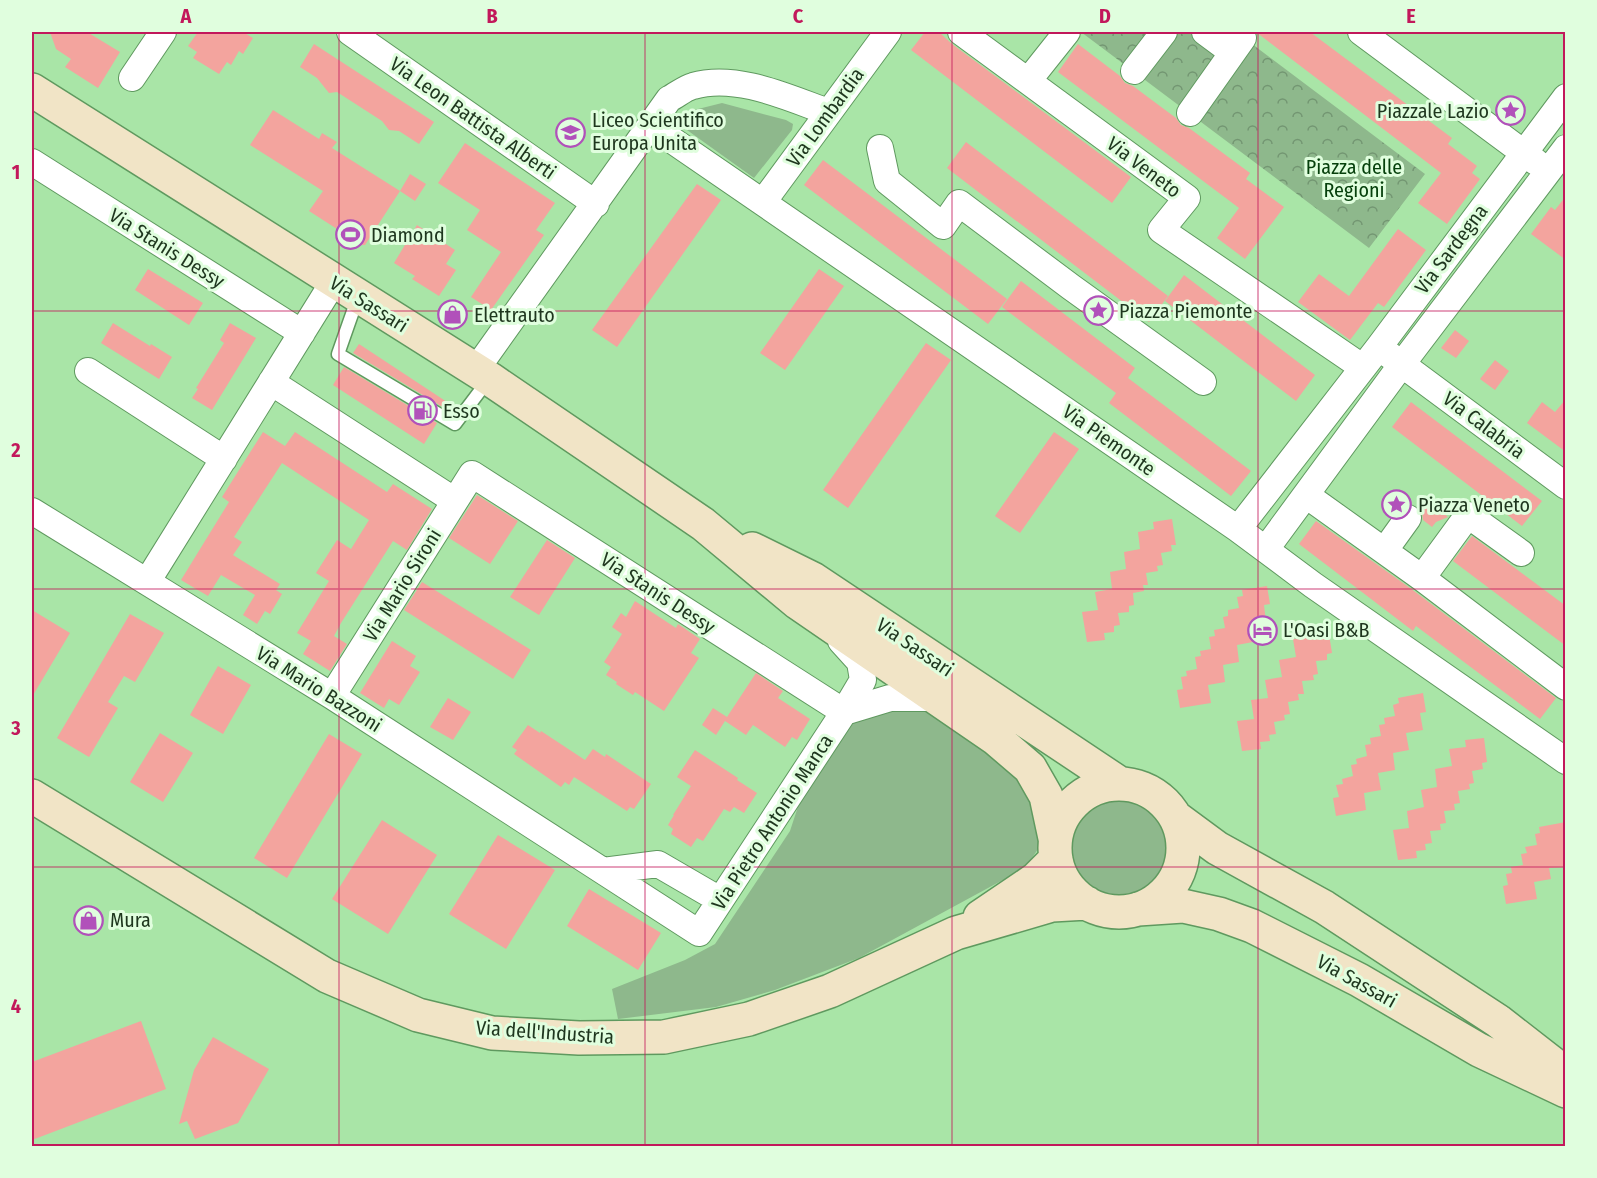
<svg xmlns="http://www.w3.org/2000/svg" width="1597" height="1178" viewBox="0 0 1597 1178" font-family="'Fira Sans Condensed',sans-serif">
	<defs>
		<pattern id="park-crowns" width="20" height="18" patternUnits="userSpaceOnUse" patternTransform="scale(1.5)"><rect width="20" height="18" fill="#8eb88c"/><path d="M2 6a3 3 0 1 1 6 0M12 15a3 3 0 1 1 6 0" fill="none" stroke="#739672"/></pattern>
	</defs>
	<rect width="100%" height="100%" fill="#a9e5a7"/>
	<path fill="#8eb88c" d="M722,103L786,120L793,124L792,130L754,178L680,125V118L690,111Z
		M912,698L1025,777L1042,843L1030,861L1012,875L859,958L775,990L716,1007L618,1019L612,989L685,960L715,944L790,831L814,758L844,712Z
		M1072 848a48 48 0 1 1 96 0a48 48 0 1 1-96 0Z"/>
	<path fill="url(#park-crowns)" d="M1081,32H1248L1244,38L1425,174L1369,248Z"/>
	<path fill="#f3a49e" d="M50,32H87L120,52L98,88L65,67L71,59L56,49Z
		M198,32H243L253,38L243,54L239,51L231,65L227,62L219,74L193,58L197,52L188,46Z
		M925,32H939L952,44L1131,177L1112,203L911,50Z
		M1256,32H1310L1452,138L1448,144L1477,166L1472,173L1480,179L1447,224L1418,203L1441,173Z
		M314,44L434,122L419,144L399,131L389,130L382,121L337,92L329,93L317,78L300,67Z
		M1078,44L1120,76L1125,83L1133,86L1176,118L1181,125L1189,128L1250,173L1246,179L1284,207L1245,259L1217,238L1239,208L1058,72Z
		M273,110L319,139L322,133L337,142L332,148L400,191L410,174L426,184L415,201L400,191L365,245H362L309,211L323,191L250,145Z
		M966,142L1168,296L1149,322L947,168Z
		M465,143L555,203L536,230L544,235L491,310L471,297L501,252L467,230L480,210L438,183Z
		M823,160L1007,299L988,324L804,185Z
		M697,184L721,200L617,347L592,330Z
		M1566,196V260L1531,234L1551,207L1555,210Z
		M417,225L455,250L446,264L456,270L439,296L412,279L415,276L394,263Z
		M1398,229L1426,250L1384,307L1378,303L1350,340L1298,302L1319,274L1349,296Z
		M148,269L203,303L189,325L135,290Z
		M819,269L844,286L785,370L760,353Z
		M1184,275L1315,375L1296,401L1165,301Z
		M1021,281L1135,368L1128,378L1251,471L1231,496L1109,403L1116,393L1002,307Z
		M113,323L150,346L151,344L172,357L159,379L101,343Z
		M230,323L256,338L212,410L192,398L198,389L196,388L224,343L220,340Z
		M1455,330L1469,341L1456,358L1441,348Z
		M926,343L951,360L848,508L823,490Z
		M359,344L450,404L446,409L353,353Z
		M1495,360L1509,371L1495,390L1480,379Z
		M344,367L437,423L424,444L333,385Z
		M1566,399V452L1527,423L1542,402L1555,412Z
		M1411,402L1542,501L1522,526L1392,427Z
		M263,432L285,446L295,432L387,492L393,484L432,509L407,550L393,541L341,623L334,636L347,644L330,671L303,654L311,641L297,633L329,581L316,573L337,540L351,549L369,520L282,463L234,537L242,542L233,555L280,584L276,590L282,594L270,614L265,611L257,624L243,615L255,595L221,575L208,596L181,580L229,502L222,497Z
		M1054,432L1079,449L1020,533L995,516Z
		M477,495L518,521L490,564L449,538Z
		M1430,502L1448,517L1436,522L1432,527L1423,520L1422,512Z
		M1172,519L1176,545H1171L1172,551L1161,553L1163,565L1157,566L1158,571L1146,573L1148,585H1143L1144,591L1133,593L1134,605L1129,606V612L1118,613L1120,625L1114,626V632L1104,633L1105,640L1087,642L1082,612L1098,610L1095,592L1112,589L1110,572L1126,569L1124,552L1140,549L1138,532L1154,529L1153,522Z
		M1316,521L1410,588L1556,698L1540,719L1416,626L1413,631L1299,544Z
		M1472,536L1566,606V646L1453,561Z
		M547,540L575,558L539,615L510,597Z
		M422,582L531,650L513,679L404,610Z
		M1267,586L1270,604L1264,605L1266,622L1250,625L1253,642L1237,645L1239,662L1223,665L1225,682L1208,685L1211,703L1180,708L1177,690L1183,689L1181,677L1187,676L1186,671L1197,669L1195,657L1201,656L1200,651L1211,649L1209,637L1215,636L1214,630L1225,628L1223,617L1228,616V610L1239,608L1237,597L1243,596L1242,590Z
		M635,601L676,628L678,624L700,639L691,653L699,658L664,711L635,692L633,695L616,684L617,682L606,675L611,667L604,662L622,634L612,627L621,613L626,617Z
		M32,610L70,633L32,697Z
		M130,614L164,633L135,682L124,676L108,702L118,708L89,757L57,738Z
		M1328,628L1332,653L1327,654V660L1316,661L1318,674L1313,675L1314,680L1302,681L1304,694H1298L1299,700L1288,702L1290,714L1284,715L1285,720L1274,722L1276,734L1269,735L1270,741L1260,742L1261,749L1242,751L1237,721L1254,719L1251,700L1268,698L1265,680L1282,677L1279,660L1296,657L1293,639L1310,637L1309,631Z
		M392,641L416,656L410,666L420,672L399,705L389,699L384,708L360,693Z
		M218,666L251,685L223,734L190,715Z
		M756,673L783,691L778,698L810,719L797,740L792,737L785,747L753,725L746,735L725,721L716,735L702,725L713,708L727,717Z
		M1423,693L1426,712L1420,713L1423,730L1406,733L1409,750L1393,753L1395,770L1378,773L1381,790L1364,793L1366,810L1336,816L1333,798L1339,797L1336,785L1343,784L1342,779L1353,776L1351,765L1357,764L1356,759L1367,756L1365,745L1371,744L1370,738L1381,736L1379,725L1385,724L1384,718L1395,716L1393,705L1399,703L1398,698Z
		M448,698L471,712L453,740L430,727Z
		M528,725L540,733L541,731L585,760L593,749L605,757L606,754L651,784L634,809L630,807L627,811L574,777L569,785L565,782L561,787L514,754L517,750L512,747Z
		M160,733L193,753L163,802L130,782Z
		M329,734L362,754L287,878L254,858Z
		M1484,738L1487,762L1482,763L1483,769L1472,771L1474,783L1469,784L1470,789L1458,791L1460,803L1454,804L1455,810L1444,811L1446,823L1440,824L1441,830L1430,831L1432,843L1425,844L1426,850L1416,851L1417,858L1398,860L1393,830L1409,828L1407,811L1424,807L1421,790L1437,787L1435,769L1452,766L1449,749L1466,747L1465,740Z
		M695,750L738,778L737,780L757,793L744,813L734,807L730,812L724,809L703,841L697,838L691,847L671,834L673,829L668,825L674,815H673L691,786L677,777Z
		M382,820L437,855L388,934L332,899Z
		M1566,822V867L1549,868L1551,879L1534,882L1537,899L1506,904L1503,886L1508,885L1506,874L1512,873L1511,867L1523,865L1521,854L1527,853L1525,847L1537,845L1535,834L1540,833L1539,827Z
		M498,835L555,870L506,949L449,914Z
		M589,889L661,933L638,970L567,926Z
		M141,1021L166,1089L32,1140V1062Z
		M213,1037L269,1069L238,1123L195,1139L187,1121L179,1124L194,1070Z"/>
	<g fill="none" stroke-linecap="round" stroke-linejoin="round">
		<defs>
			<path id="lane" d="M358,297L338,354L455,424L489,379"/>
			<path id="street" d="M350,32L596,204
				M961,32L1187,198L1161,230L1362,367
				M1205,32L1232,52
				M1361,32L1536,162
				M1134,71L1164,32
				M132,78L163,32
				M1028,81L1067,32
				M1190,113L1243,38
				M650,125L1238,529L1313,585L1566,761
				M880,148L887,181L943,226L959,203L1071,287L1203,382
				M32,162L302,333
				M763,202L888,32
				M1388,354L1566,486
				M88,371L224,459
				M475,371L669,99C677,95 685,88 693,86C736,73 789,98 828,112
				M271,382L455,501
				M1306,495L1422,578L1566,687
				M32,511L332,696L699,933L844,712L863,680L860,662L841,641
				M1238,529L1379,347L1566,97
				M1266,549L1402,364L1566,148
				M1385,550L1408,518
				M1422,578L1468,515L1521,553
				M147,582L334,281
				M332,696L472,474L844,712
				M844,712L890,698H937
				M603,871L658,864L720,900"/>
			<path id="secondary" d="M32,90L490,379L703,524L798,603L996,739L1030,768L1046,796L1055,838
				M752,549L813,579L1119,783
				M1055 848a64 64 0 1 1 128 0a64 64 0 1 1-128 0Z
				M32,796L327,976L418,1015L492,1033L579,1038L664,1037L749,1019L830,991L956,933L1052,905L1087,903
				M1175,817L1217,848L1324,907L1498,1021L1566,1074
				M1138,909L1183,906L1219,914L1252,926L1359,980L1479,1050L1566,1091
				M980,917L1036,879L1056,859"/>
		</defs>
		<use href="#lane" stroke="#5f995f" stroke-width="15"/>
		<use href="#street" stroke="#5f995f" stroke-width="28"/>
		<use href="#secondary" stroke="#5f995f" stroke-width="36"/>
		<use href="#lane" stroke="#fff" stroke-width="12"/>
		<use href="#street" stroke="#fff" stroke-width="26"/>
		<use href="#secondary" stroke="#f1e4c6" stroke-width="33"/>
	</g>
	<path fill="none" stroke="#c2185b" stroke-width="1.5" stroke-opacity="0.55" d="M339,32V1146M645,32V1146M952,32V1146M1258,32V1146M32,311H1566M32,589H1566M32,867H1566"/>
	<defs>
		<symbol id="sight-ring" viewBox="-11 -11 22 22"><circle r="9.5" fill="#e0fede" stroke="#b151ba" stroke-width="1.5"/><path d="M0-6L1.8-2.2L6-1.7L2.9 1.2L3.7 5.4L0 3.3L-3.7 5.4L-2.9 1.2L-6-1.7L-1.8-2.2Z" fill="#b151ba"/></symbol>
		<symbol id="school-ring" viewBox="-11 -11 22 22"><circle r="9.5" fill="#e0fede" stroke="#b151ba" stroke-width="1.5"/><path d="M0-5L7-2L0 1L-7-2ZM-4 1L0 2.5L4 1V4Q0 6-4 4Z" fill="#b151ba"/></symbol>
		<symbol id="stadium-ring" viewBox="-11 -11 22 22"><circle r="9.5" fill="#e0fede" stroke="#b151ba" stroke-width="1.5"/><path d="M0-5a6.5 5 0 1 0 0 10a6.5 5 0 1 0 0-10ZM-3.5-1.8h7v3.6h-7Z" fill="#b151ba"/></symbol>
		<symbol id="shop-ring" viewBox="-11 -11 22 22"><circle r="9.5" fill="#e0fede" stroke="#b151ba" stroke-width="1.5"/><path d="M-5-2.5h2.3a2.7 3.5 0 0 1 5.4 0H5L5.5 6h-11ZM-1.5-2.5h3a1.5 2.3 0 0 0-3 0Z" fill="#b151ba"/></symbol>
		<symbol id="fuel-ring" viewBox="-11 -11 22 22"><circle r="9.5" fill="#e0fede" stroke="#b151ba" stroke-width="1.5"/><path d="M-5.5-6h7V0h2V4h1.3V-2.5L3-4.5l.8-.8L6-3V5H2.5V1h-1V6h-7ZM-4.2-4.7v3.2H.2V-4.7Z" fill="#b151ba"/></symbol>
		<symbol id="hotel-ring" viewBox="-11 -11 22 22"><circle r="9.5" fill="#e0fede" stroke="#b151ba" stroke-width="1.5"/><path d="M-6-4.5h1.5V1H6V5H4.5V3h-9V5H-6ZM-4 0a1.8 1.8 0 1 1 3.6 0ZM.5 0V-2.5h3Q6-2.5 6 0Z" fill="#b151ba"/></symbol>
	</defs>
	<g fill-rule="evenodd">
		<use href="#sight-ring" x="1494" y="94" width="33" height="33"/>
		<use href="#school-ring" x="554" y="116" width="33" height="33"/>
		<use href="#stadium-ring" x="334" y="218" width="33" height="33"/>
		<use href="#sight-ring" x="1082" y="294" width="33" height="33"/>
		<use href="#shop-ring" x="436" y="298" width="33" height="33"/>
		<use href="#fuel-ring" x="406" y="394" width="33" height="33"/>
		<use href="#sight-ring" x="1380" y="488" width="33" height="33"/>
		<use href="#hotel-ring" x="1246" y="614" width="33" height="33"/>
		<use href="#shop-ring" x="72" y="904" width="33" height="33"/>
	</g>
	<g text-anchor="middle" dominant-baseline="central" stroke-width="6" stroke-linejoin="round" paint-order="stroke">
		<g font-size="20" fill="#1e361e" stroke="#e0fede" text-anchor="start">
			<text x="1489" y="111" text-anchor="end">Piazzale Lazio</text>
			<text x="592" y="120">Liceo Scientifico<tspan x="592" dy="23">Europa Unita</tspan></text>
			<text x="371" y="235">Diamond</text>
			<text x="1119" y="311">Piazza Piemonte</text>
			<text x="474" y="315">Elettrauto</text>
			<text x="443" y="411">Esso</text>
			<text x="1418" y="505">Piazza Veneto</text>
			<text x="1283" y="630">L'Oasi B&amp;B</text>
			<text x="110" y="920">Mura</text>
		</g>
		<g font-size="20" fill="#1e361e" stroke="#e0fede">
			<text transform="translate(825 117) rotate(-54)">Via Lombardia</text>
			<text transform="translate(473 118) rotate(35)">Via Leon Battista Alberti</text>
			<text transform="translate(1144 167) rotate(37)">Via Veneto</text>
			<text transform="translate(167 248) rotate(32)">Via Stanis Dessy</text>
			<text transform="translate(1451 249) rotate(-53)">Via Sardegna</text>
			<text transform="translate(369 304) rotate(32)">Via Sassari</text>
			<text transform="translate(1484 425) rotate(37)">Via Calabria</text>
			<text transform="translate(1109 440) rotate(35)">Via Piemonte</text>
			<text transform="translate(402 585) rotate(-58)">Via Mario Sironi</text>
			<text transform="translate(658 593) rotate(33)">Via Stanis Dessy</text>
			<text transform="translate(915 647) rotate(34)">Via Sassari</text>
			<text transform="translate(319 689) rotate(32)">Via Mario Bazzoni</text>
			<text transform="translate(772 822) rotate(-57)">Via Pietro Antonio Manca</text>
			<text transform="translate(1357 981) rotate(29)">Via Sassari</text>
			<text transform="translate(545 1032) rotate(4)">Via dell'Industria</text>
		</g>
		<g font-size="20" fill="#06400c" stroke="#e0fede">
			<text x="1354" y="167">Piazza delle<tspan x="1354" dy="23">Regioni</tspan></text>
		</g>
	</g>
	<rect width="1597" height="1178" fill="none" stroke="#e0fede" stroke-width="66"/>
	<rect x="33" y="33" width="1531" height="1112" fill="none" stroke="#c2185b" stroke-width="2"/>
	<g font-size="20" text-anchor="middle" font-weight="bold" fill="#c2185b">
		<text x="186" y="23">A</text>
		<text x="492" y="23">B</text>
		<text x="798" y="23">C</text>
		<text x="1105" y="23">D</text>
		<text x="1411" y="23">E</text>
		<text x="16" y="179">1</text>
		<text x="16" y="457">2</text>
		<text x="16" y="735">3</text>
		<text x="16" y="1013">4</text>
	</g>
</svg>
